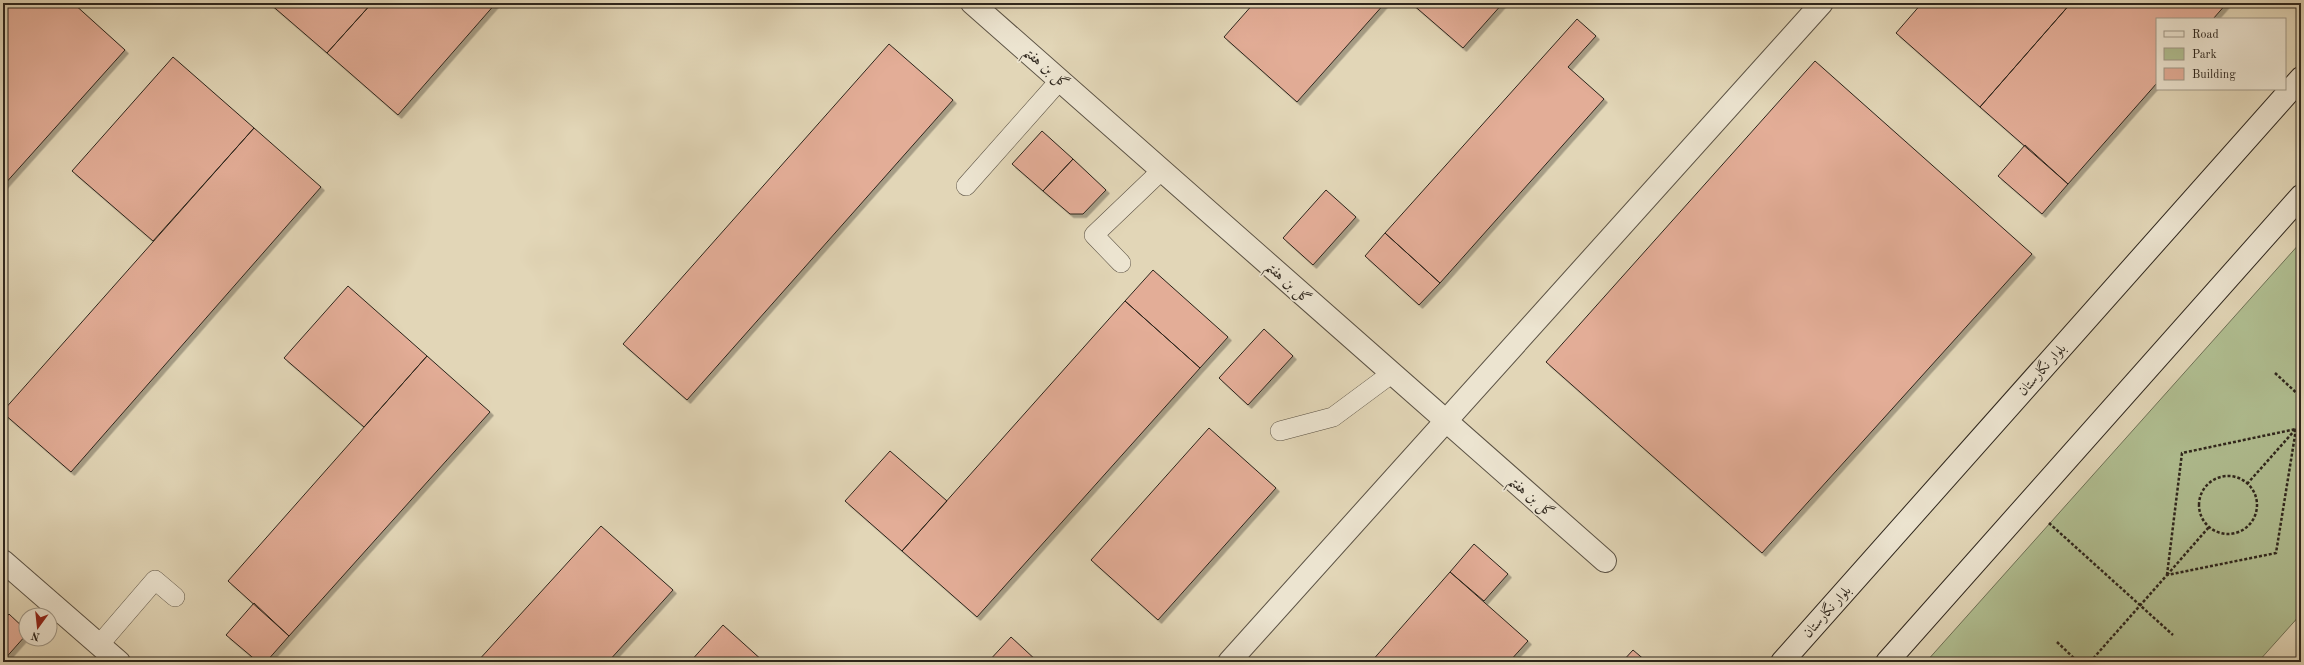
<svg xmlns="http://www.w3.org/2000/svg" width="2304" height="665" viewBox="0 0 2304 665" font-family="'Old Standard TT',Amiri,serif">
	<defs>
		<filter id="shadow"><feDropShadow dx="3.5" dy="3.5" stdDeviation="0" flood-color="#0004"/></filter>
	</defs>
	<rect width="100%" height="100%" fill="#e2d6b7"/>
	<filter id="stains"><feTurbulence type="fractalNoise" baseFrequency=".005" numOctaves="4"/><feColorMatrix values="0 0 0 0 .2 0 0 0 0 .09 0 0 0 0 .02 0 0 0 .5 -.17"/></filter>
	<radialGradient id="worn" r=".72"><stop offset=".6" stop-color="#630" stop-opacity="0"/><stop offset="1" stop-color="#630" stop-opacity=".3"/></radialGradient>
	<path fill="#b0be91" stroke="#6f7257" d="M2301,242V614L2258,662H1926Z"/>
	<path fill="#e3ad97" stroke="#2e261d" filter="url(#shadow)" d="M7,3H73L125,50L3,186V8Z
		M269,3H372L327,53Z
		M372,3H496L398,115L327,53Z
		M1254,3H1385L1297,102L1224,37Z
		M1411,3H1503L1463,48Z
		M1922,3H2071L1980,107L1896,33Z
		M2071,3H2227L2213,19H2157V83L2068,184L1980,107Z
		M1577,19L1596,36L1568,67L1604,99L1440,283L1385,233Z
		M889,44L953,100L687,400L623,344Z
		M173,57L254,128L153,241L72,171Z
		M1815,61L2032,254L1762,553L1546,362Z
		M254,128L321,187L71,472L3,413V411Z
		M1042,131L1073,159L1043,191L1012,164Z
		M2025,145L2068,184L2042,214L1998,176Z
		M1073,159L1106,190L1083,214H1070L1043,191Z
		M1326,190L1356,217L1313,265L1283,238Z
		M1385,233L1440,283L1419,305L1365,256Z
		M1153,270L1228,337L1200,368L1125,301Z
		M348,286L427,356L364,427L284,358Z
		M1125,301L1200,368L977,617L902,551Z
		M1264,329L1293,356L1248,405L1219,378Z
		M427,356L490,412L289,636L228,581Z
		M1209,428L1276,488L1158,620L1091,560Z
		M890,451L947,501L902,551L845,501Z
		M601,526L673,590L608,662H477Z
		M1474,544L1508,574L1484,601L1450,572Z
		M1450,572L1528,641L1509,662H1371Z
		M254,603L289,636L266,662H258L226,635Z
		M9,614L26,630V635L3,661V621Z
		M723,625L764,662H690Z
		M1011,637L1038,662H988Z
		M1633,650L1647,662H1622Z"/>
	<g fill="none" stroke-linecap="round" stroke-linejoin="round">
		<defs>
			<path id="lane" d="M966,186L1060,80
				M1121,263L1094,235L1162,170
				M1280,431L1333,417L1391,374
				M99,645L155,580L175,597"/>
			<path id="street" d="M972,3L1605,561
				M3,561L119,662
				M1229,662L1822,3"/>
			<path id="secondary" d="M1782,662L2301,78
				M1887,662L2301,196"/>
		</defs>
		<use href="#lane" stroke="#5b5244" stroke-width="20"/>
		<use href="#street" stroke="#5b5244" stroke-width="24"/>
		<use href="#secondary" stroke="#2e261d" stroke-width="24"/>
		<path stroke="#2e261d" stroke-width="2.5" stroke-dasharray="3 2" stroke-linecap="butt" d="M2275,373L2301,397
			M2199 505a29 29 0 1 1 58 0a29 29 0 1 1-58 0Z
			M2247,484L2295,430
			M2049,523L2173,635
			M2167,575L2182,453L2296,429
			M2167,575L2209,527
			M2057,642L2078,662
			M2090,662L2167,575L2276,553L2296,429L2301,423"/>
		<use href="#lane" stroke="#ece4d0" stroke-width="19"/>
		<use href="#street" stroke="#ece4d0" stroke-width="22"/>
		<use href="#secondary" stroke="#ece4d0" stroke-width="22"/>
	</g>
	<g text-anchor="middle" dominant-baseline="central" stroke-width="3.5" stroke-linejoin="round" paint-order="stroke">
		<g font-size="14" fill="#2e261d" stroke="#ece4d0">
			<text transform="translate(1046 68) rotate(41)">گل بن هفتم</text>
			<text transform="translate(1288 283) rotate(42)">گل بن هفتم</text>
			<text transform="translate(2042 370) rotate(-48)">بلوار نگارستان</text>
			<text transform="translate(1531 497) rotate(41)">گل بن هفتم</text>
			<text transform="translate(1827 612) rotate(-48)">بلوار نگارستان</text>
		</g>
	</g>
	<rect width="2304" height="665" fill="none" stroke="#e2d6b7" stroke-width="16"/>
	<rect x="4" y="4" width="2296" height="657" fill="none" stroke="#2e261d" stroke-width="2"/>
	<rect x="8" y="8" width="2288" height="649" fill="none" stroke="#2e261d"/>
	<rect x="2156" y="18" width="130" height="72" fill="#ece4d0" stroke="#a09888"/>
	<rect x="2164" y="31" width="20" height="6" fill="#ece4d0" stroke="#a09888"/>
	<text x="2192" y="38" font-size="12" fill="#2e261d">Road</text>
	<rect x="2164" y="48" width="20" height="12" fill="#b0be91" stroke="#a09888"/>
	<text x="2192" y="58" font-size="12" fill="#2e261d">Park</text>
	<rect x="2164" y="68" width="20" height="12" fill="#e3ad97" stroke="#a09888"/>
	<text x="2192" y="78" font-size="12" fill="#2e261d">Building</text>
	<g transform="translate(38 627) rotate(195)"><circle r="19" fill="#ece4d0" stroke="#a09888"/>
	<path d="M0-3L7 15L0 10L-7 15Z" fill="#8f2418"/>
	<text y="-6" font-size="11" font-weight="bold" text-anchor="middle" fill="#2e261d">N</text>
	</g>
	<rect width="100%" height="100%" filter="url(#stains)"/>
	<rect width="100%" height="100%" fill="url(#worn)"/>
</svg>
